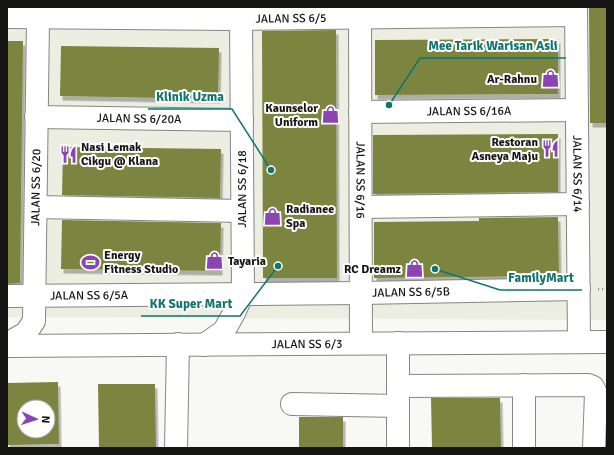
<svg xmlns="http://www.w3.org/2000/svg" width="614" height="455" viewBox="0 0 614 455" font-family="Signika,sans-serif">
	<defs>
		<filter id="shadow"><feDropShadow dx="2.5" dy="4.5" stdDeviation="0" flood-color="#0004"/></filter>
	</defs>
	<rect width="100%" height="100%" fill="#f8f9f5"/>
	<path fill="#eceee2" d="M560,7H607V320L7,317V27Z"/>
	<path fill="#7b853f" fill-rule="evenodd" filter="url(#shadow)" d="M589,7H607V123H590Z
		M336,30L337,278H263L262,31Z
		M558,39V94L375,95V40Z
		M7,41H23L20,283L7,284Z
		M61,46L219,48L218,99L60,96Z
		M558,134V192L373,194V135Z
		M63,147L221,149L220,198L62,195Z
		M558,217L559,276L374,278V222L479,221V218Z
		M62,220L221,223L220,271L61,269Z
		M58,382L59,444L7,445V383ZM24,407H48V431H24Z
		M98,384H155L156,448H99Z
		M431,398H500L501,448H432Z
		M299,417H343V448H299Z"/>
	<g fill="none" stroke-linecap="round" stroke-linejoin="round">
		<defs>
			<g id="minor">
				<path id="s1" d="M576,7L579,342"/>
				<path id="s2" d="M7,17L231,19L576,15"/>
				<path id="s3" d="M360,17L361,343"/>
				<path id="s4" d="M360,112L577,110"/>
				<path id="s5" d="M36,117L242,120"/>
				<path d="M36,207L242,211"/>
				<path d="M361,207L578,204"/>
				<path id="s6" d="M7,296L361,293L579,289"/>
				<path d="M398,343V448"/>
				<path id="s7" d="M7,344L26,333L34,321L38,18"/>
				<path d="M204,345L224,331L234,313L243,293L241,18"/>
				<path id="s8" d="M7,346L607,342"/>
				<path d="M524,385V448"/>
				<path d="M398,386L588,385L593,387L596,393L594,448"/>
				<path d="M292,404L398,406"/>
				<path d="M176,448L178,344"/>
			</g>
		</defs>
		<use href="#minor" stroke="#858682" stroke-width="24"/>
		<path stroke="#898a87" stroke-width="2.5" stroke-dasharray="1 3" stroke-linecap="butt" d="M598,289H607"/>
		<use href="#minor" stroke="#fff" stroke-width="22"/>
	</g>
	<defs>
		<symbol id="shop-bare" viewBox="-9 -9 18 18"><path d="M-5-2.5h2.3a2.7 3.5 0 0 1 5.4 0H5L5.5 6h-11ZM-1.5-2.5h3a1.5 2.3 0 0 0-3 0Z" fill="#8c43b5" stroke="#fff" stroke-width="2.5" paint-order="stroke"/></symbol>
		<symbol id="restaurant-bare" viewBox="-9 -9 18 18"><path d="M-5-6h1v4h1v-4h1v4h1v-4h1v5L-1.5 .5V6h-2V.5L-5-1ZM5-6V6H3V1.5H1.5Q1.5-4 5-6Z" fill="#8c43b5" stroke="#fff" stroke-width="2.5" paint-order="stroke"/></symbol>
		<symbol id="stadium-bare" viewBox="-9 -9 18 18"><path d="M0-5a6.5 5 0 1 0 0 10a6.5 5 0 1 0 0-10ZM-3.5-1.8h7v3.6h-7Z" fill="#8c43b5" stroke="#fff" stroke-width="2.5" paint-order="stroke"/></symbol>
	</defs>
	<g fill-rule="evenodd">
		<use href="#shop-bare" x="538" y="66" width="25" height="25"/>
		<use href="#shop-bare" x="318" y="102" width="25" height="25"/>
		<use href="#restaurant-bare" x="538" y="136" width="25" height="25"/>
		<use href="#restaurant-bare" x="56" y="142" width="25" height="25"/>
		<use href="#shop-bare" x="260" y="204" width="25" height="25"/>
		<use href="#shop-bare" x="202" y="248" width="25" height="25"/>
		<use href="#stadium-bare" x="78" y="250" width="25" height="25"/>
		<use href="#shop-bare" x="402" y="256" width="25" height="25"/>
	</g>
	<g text-anchor="middle" dominant-baseline="central" stroke-width="4" stroke-linejoin="round" paint-order="stroke">
		<g font-size="12" fill="#151614" stroke="#fff">
			<text stroke="none"><textPath href="#s2" startOffset="284">JALAN SS 6/5</textPath></text>
			<text stroke="none"><textPath href="#s4" startOffset="109">JALAN SS 6/16A</textPath></text>
			<text stroke="none"><textPath href="#s5" startOffset="103">JALAN SS 6/20A</textPath></text>
			<text stroke="none"><textPath href="#s1" startOffset="167">JALAN SS 6/14</textPath></text>
			<text stroke="none"><textPath href="#s3" startOffset="163">JALAN SS 6/16</textPath></text>
			<text stroke="none"><textPath href="#s7" startOffset="170">JALAN SS 6/20</textPath></text>
			<text transform="translate(242 189) rotate(-90)">JALAN SS 6/18</text>
			<text stroke="none"><textPath href="#s6" startOffset="404">JALAN SS 6/5B</textPath></text>
			<text stroke="none"><textPath href="#s6" startOffset="82">JALAN SS 6/5A</textPath></text>
			<text stroke="none"><textPath href="#s8" startOffset="300">JALAN SS 6/3</textPath></text>
		</g>
		<g font-size="12" font-weight="bold" fill="#151614" stroke="#fff" text-anchor="end">
			<text x="537" y="79">Ar-Rahnu</text>
			<text x="318" y="108">Kaunselor<tspan x="318" dy="14">Uniform</tspan></text>
			<text x="538" y="142">Restoran<tspan x="538" dy="14">Asneya Maju</tspan></text>
			<text x="81" y="147" text-anchor="start">Nasi Lemak<tspan x="81" dy="14">Cikgu @ Klana</tspan></text>
			<text x="286" y="209" text-anchor="start">Radianee<tspan x="286" dy="14">Spa</tspan></text>
			<text x="104" y="255" text-anchor="start">Energy<tspan x="104" dy="14">Fitness Studio</tspan></text>
			<text x="228" y="261" text-anchor="start">Tayaria</text>
			<text x="401" y="269">RC Dreamz</text>
		</g>
	</g>
	<path fill="none" stroke="#0f766e" stroke-width="1.5" d="M389 105L420 58H566M271 170L232 109H148M435 269L500 290H582M278 266L240 316H141"/>
	<g fill="#0f766e" stroke="#fff" stroke-width="1.5">
		<circle cx="389" cy="105" r="4"/>
		<circle cx="271" cy="170" r="4"/>
		<circle cx="435" cy="269" r="4"/>
		<circle cx="278" cy="266" r="4"/>
	</g>
	<g font-size="13" text-anchor="middle" font-weight="bold" fill="#0f766e" stroke="#fff" stroke-width="4" stroke-linejoin="round" paint-order="stroke">
		<text x="493" y="50">Mee Tarik Warisan Asli</text>
		<text x="190" y="101">Klinik Uzma</text>
		<text x="541" y="282">FamilyMart</text>
		<text x="191" y="308">KK Super Mart</text>
	</g>
	<rect width="614" height="455" fill="none" stroke="#151614" stroke-width="16"/>
	<g transform="translate(36 419) rotate(93)"><circle r="19" fill="#ffffff" stroke="#a1a2a1"/>
	<path d="M0-3L7 15L0 10L-7 15Z" fill="#8c43b5"/>
	<text y="-6" font-size="11" font-weight="bold" text-anchor="middle" fill="#151614">N</text>
	</g>
</svg>
